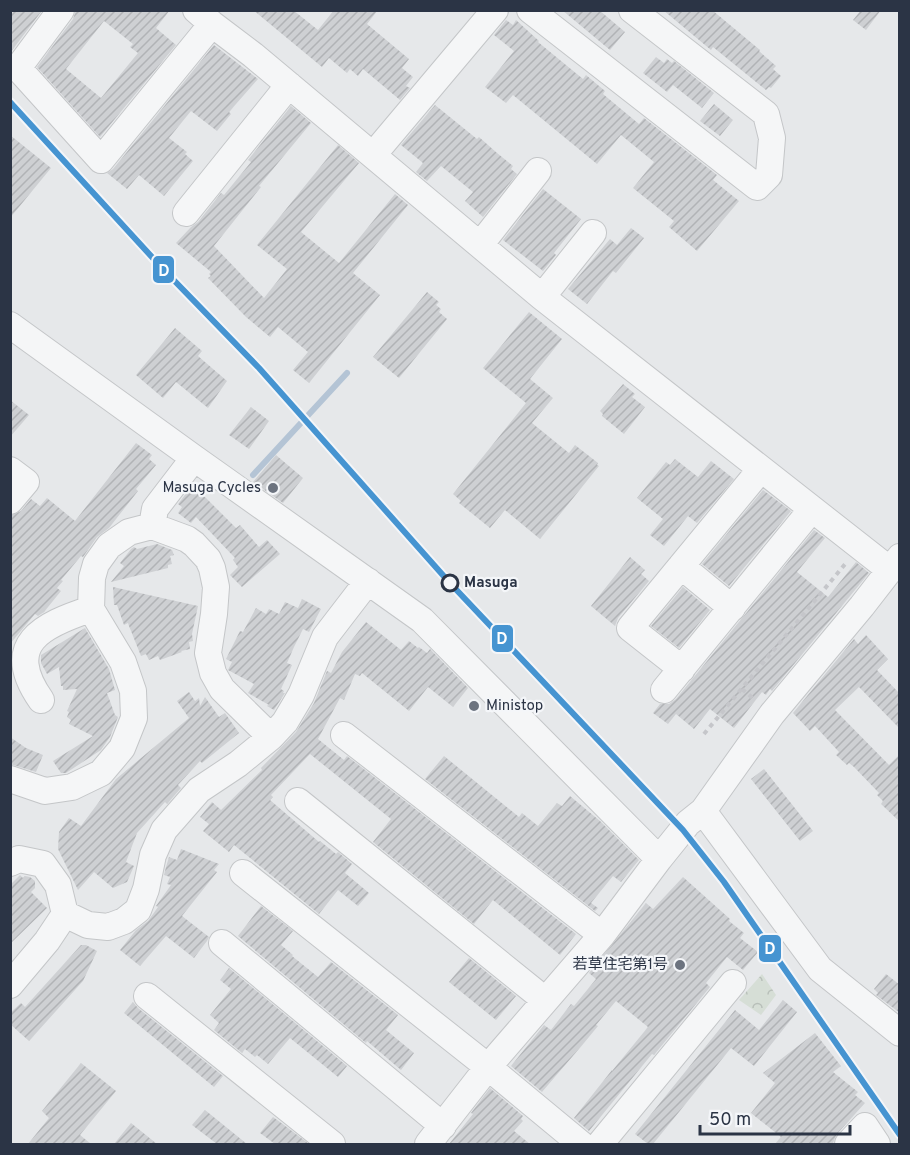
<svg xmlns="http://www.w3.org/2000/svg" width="910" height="1155" viewBox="0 0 910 1155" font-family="Overpass,'Noto Sans JP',sans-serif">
	<defs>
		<pattern id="forest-crowns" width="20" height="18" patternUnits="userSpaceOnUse" patternTransform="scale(1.5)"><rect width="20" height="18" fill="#d6ded6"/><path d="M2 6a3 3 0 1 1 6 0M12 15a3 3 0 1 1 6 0" fill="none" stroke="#b8bfb9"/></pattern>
		<pattern id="building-hatch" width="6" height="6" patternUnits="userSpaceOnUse" patternTransform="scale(1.5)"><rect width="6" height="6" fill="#ced0d3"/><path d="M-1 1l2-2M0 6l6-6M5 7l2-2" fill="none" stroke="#b1b3b6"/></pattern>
	</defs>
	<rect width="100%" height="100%" fill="#e6e8ea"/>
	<path fill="url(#forest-crowns)" d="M762,974L776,995L761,1015L739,1000Z"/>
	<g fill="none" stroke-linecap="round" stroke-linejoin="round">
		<path stroke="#b4c4d5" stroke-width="6" d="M253,475L347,373"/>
	</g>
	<path fill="url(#building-hatch)" fill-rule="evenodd" d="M15,10H39L41,12L10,53V15Z
		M76,10H170L156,28L176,45L100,137L37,67L73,19ZM104,21L133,44L130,47L138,53L101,98L66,69Z
		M253,10H293L318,30L334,10H378L367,24L409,59L402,68L413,77L406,86L410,88L400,100L363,69L358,76L350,69L347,73L329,58L322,67Z
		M562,10H599L625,32L610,50Z
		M663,10H712L760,50L759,51L776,66L773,69L781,76L771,88L769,87L766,90L713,47L711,50Z
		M861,10H881L866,30L853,20Z
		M506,20L513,25L516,20L539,41L538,42L583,79L586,75L605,91L603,94L639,124L644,118L717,175L713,180L739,201L697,251L669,227L674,221L633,188L654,162L621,135L597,164L513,95L506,103L485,87L514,51L494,35Z
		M214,45L258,79L229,112L231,114L217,131L191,111L169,138L187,152L185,154L193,161L164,196L139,175L127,189L107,173L113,169Z
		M656,57L664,63L667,59L672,63L674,61L714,93L702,108L673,85L667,92L643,73Z
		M714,104L733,120L720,136L700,121Z
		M435,105L477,139L479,137L497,153L513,166L511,169L517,174L483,217L465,201L473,192L441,166L427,181L416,172L423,163L401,145Z
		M291,106L311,123L259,186L261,187L214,246L264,298L287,269L257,245L338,145L359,163L301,232L339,263L395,194L408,205L353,273L380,295L309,383L293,370L308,352L278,327L270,337L246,317L208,278L211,276L209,274L211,272L176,243L191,227L198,222L221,193L224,195L251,162L248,160Z
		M10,135L51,168L10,218Z
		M543,189L581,219L554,253L556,255L543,271L503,240Z
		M631,228L644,238L616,273L613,271L587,304L568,289L610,239L617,245Z
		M427,292L439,302L436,305L441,309L439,312L447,319L399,378L373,357Z
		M529,312L562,339L530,379L553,398L532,423L569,453L575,445L598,463L597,465L599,466L540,539L505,510L490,528L459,503L461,501L453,494L526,403L483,368Z
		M175,328L202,351L198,356L227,381L208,408L176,382L163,398L136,375Z
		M623,384L635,394L632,397L645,407L624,434L602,416L603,414L600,411Z
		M10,400L29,415L10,437Z
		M251,407L269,421L249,449L229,435Z
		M136,443L152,455L149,459L156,465L136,489L138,491L109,528L97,537L83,557L81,556L61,580L63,581L57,588L61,591L44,612L38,616L35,614L10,644V516L21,511L31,499L40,506L47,498L75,521Z
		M276,455L303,478L283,503L253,482Z
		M675,459L698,477L711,461L734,479L697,523L688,516L664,546L650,535L663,519L637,498L666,462L670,465Z
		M191,487L206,498L236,528L240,525L259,547L267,540L280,554L242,587L230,575L238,567L233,560L235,558L196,517L191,523L178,513L182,507L178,504Z
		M763,490L791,511L729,586L702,564Z
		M814,530L825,538L797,572L828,597L856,562L869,573L772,691L770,689L766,695L762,692L734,728L710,709L694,729L676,714L668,724L653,713L660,704H669L676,699Z
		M157,544L172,550L174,555L170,556L172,564L168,565V568L111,582L124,566L120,563L131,549L134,547L137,549Z
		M630,557L645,570L641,574L649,581L618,618L615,626L591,606Z
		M113,587L198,606L192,634L193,641L189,642L190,649L181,651L182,652L160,660L158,656L149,660L146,654L141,656L129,626L128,623L124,625L117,605H114Z
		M683,587L710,610L679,648L651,626Z
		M302,599L321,609L309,632L303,629L294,647L287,663L292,665L281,689L284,691L283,693H285L274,710L267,706L269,705L248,693L254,684L228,670L232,662L226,659L240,631L243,632L256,608L266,614L269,609L279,614L285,602L298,608Z
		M366,622L401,650L409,641L418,648L419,647L427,653L430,649L468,688L453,707L428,687L409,711L362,673L360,676L355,674L344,700L340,698L318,739L344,760L347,756L576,934L560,955L493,900L474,924L373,842L391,819L310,754L271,795L273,797L270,800L319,842L320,841L336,854L338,852L352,864L345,873L369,893L358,906L338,890L319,914L234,845L229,852L203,831L209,824L200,817L212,802L221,810L262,770L261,768L296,732L314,703L327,671L331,673L342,652Z
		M85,628L109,669L115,690L107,693L115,715L118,717L110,737L101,750L66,773H61L53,761L93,736L69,724L71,720L67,717L69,712L67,711L77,689L63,690V686H61L59,667L47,674L41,663V655Z
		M866,635L888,659L877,670L900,694V729L859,687L835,710L889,765L900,754V822L881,804L883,801L877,795L879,793L854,767L849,763L847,765L836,755L839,752L815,726L810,731L793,713L854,639L858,644Z
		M189,692L195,701L199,698L200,706L205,697L219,717L225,713L239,733L202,763L200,761L178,785L181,788L167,804L165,802L137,833L126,862L134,866L127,882L113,888L94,872L78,890L58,849L59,832L69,818L81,826L116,779L189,718L177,701Z
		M10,737L26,748L43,755L36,772L10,764Z
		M444,756L519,817L522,813L538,826L557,803L562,806L570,796L600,821L639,860L621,882L613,876L591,903L598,908L595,911L425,779Z
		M764,769L813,831L800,841L751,779Z
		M181,849L219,864L214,870L217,872L182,916L209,937L207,941L194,958L166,936L140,966L120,950L136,930L148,921L158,907L156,906L171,885L167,884L170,877L164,875L166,867L169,857L177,860Z
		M20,875L23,878L25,876L30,877L35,881V888L31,892L47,908L10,944V885Z
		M683,877L730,919L729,921L744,933L740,938L758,952L743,970L727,957L706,983L710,987L654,1055L652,1054L589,1131L574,1118L612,1070V1071L648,1027L616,1001L596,1025L598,1026L584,1043L542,1092L511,1066L544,1025L551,1030L571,1004L574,1006L596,979L589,973L646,903L653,909Z
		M261,906L293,931L281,945L293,955L292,956L318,977L331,962L398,1015L386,1030L414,1053L401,1070L367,1041L366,1043L238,936Z
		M81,945H86L97,951L83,981L29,1041L10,1024V1013L21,1003L25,1007Z
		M469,958L516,996L496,1020L449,982Z
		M229,968L347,1066L338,1077L290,1038L268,1064L257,1055L255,1057L245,1049L242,1053L214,1030L219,1023L210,1015L231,989L220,980Z
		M886,974L900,985V1013L876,995L878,993L874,989Z
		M783,1000L797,1012L754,1066L731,1048L653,1144H648L635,1134L735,1010L759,1030Z
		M133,1002L138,1008L223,1076L214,1087L124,1013Z
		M815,1033L841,1066L833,1072L858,1092L855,1095L865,1103L837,1134L834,1140L833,1144H775L781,1137L751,1113L775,1083L763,1073Z
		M81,1063L116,1091L80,1135L91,1144H28L49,1118L42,1111Z
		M490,1088L523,1116L521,1119L523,1121L514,1131L530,1144H449L473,1114L471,1113Z
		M205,1110L247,1144H217L192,1125Z
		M273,1117L284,1125L309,1144H275L260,1133Z
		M131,1123L157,1144H114Z"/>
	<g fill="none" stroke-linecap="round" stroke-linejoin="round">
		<defs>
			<path id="minor" d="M61,10L18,68L101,160L212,24
				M196,10L212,24L253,55L542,297L890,570
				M530,10L757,187L769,175L772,138L766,114L632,10
				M373,155L495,10
				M186,213L289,85
				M480,245L538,171
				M542,297L593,233
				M10,325L194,458L422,620L659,859
				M10,470L26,482L10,501
				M152,526L155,509L194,458
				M681,566L732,608
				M682,669L630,628L761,469
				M664,690L812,509
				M41,700C2,644 42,625 91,609
				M344,735L602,935
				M10,779L45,791L72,787L101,773L122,748L134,718L133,691L123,662L91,609L92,578L96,564L109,546L129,532L152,526L187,539L194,544L208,559L212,568L216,587L214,614L208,653L213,673L222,689L271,737
				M298,801L545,1000
				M703,811L820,969L900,1033
				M10,863L19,859L43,864L58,885L65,914L47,941L10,985
				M243,873L488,1067L581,1144
				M65,914L88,925L108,927L124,921L138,910L146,889L153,855L164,830L199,790L238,764L271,737L285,722L301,695L325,637L368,581
				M222,943L443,1126
				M147,996L332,1144
				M428,1144L488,1067L602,935L659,859L688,823L703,811L772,714L862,606L900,557
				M600,1144L733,983
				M848,1144L865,1126L877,1144"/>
		</defs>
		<use href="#minor" stroke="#c4c6c8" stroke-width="28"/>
		<path stroke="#c5c6ca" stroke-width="4" stroke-dasharray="4.5 4.5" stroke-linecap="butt" d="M742,689L755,700
			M704,734L846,563"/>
		<use href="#minor" stroke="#f5f6f7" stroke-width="26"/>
		<defs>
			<path id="rail-1" d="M10,102L162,268L259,368L449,582L683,830L724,882L900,1135"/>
		</defs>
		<use href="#rail-1" stroke="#f4f6f9" stroke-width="10"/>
		<use href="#rail-1" stroke="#4694d1" stroke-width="6"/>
	</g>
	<g fill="#6c737f" stroke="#f4f6f9" stroke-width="2">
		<circle cx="273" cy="488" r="6"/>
		<circle cx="474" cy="706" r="6"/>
		<circle cx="680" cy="965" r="6"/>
	</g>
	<circle fill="#f4f6f9" stroke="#2b3445" stroke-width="3" cx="450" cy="583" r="8"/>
	<g text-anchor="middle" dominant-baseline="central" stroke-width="4.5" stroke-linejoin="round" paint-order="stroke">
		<g font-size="15" fill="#2b3445" stroke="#f4f6f9" text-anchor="end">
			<text x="261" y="488">Masuga Cycles</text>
			<text x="486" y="706" text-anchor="start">Ministop</text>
			<text x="668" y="965">若草住宅第1号</text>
		</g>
		<g font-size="15" font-weight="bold" fill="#2b3445" stroke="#f4f6f9" text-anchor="start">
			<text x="464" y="583">Masuga</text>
		</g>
	</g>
	<g stroke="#f4f6f9" stroke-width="2">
		<rect x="152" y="255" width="23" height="29" rx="6" fill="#4694d1"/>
		<rect x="491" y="624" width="23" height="29" rx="6" fill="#4694d1"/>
		<rect x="758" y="934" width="24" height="29" rx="6" fill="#4694d1"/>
	</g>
	<g font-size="16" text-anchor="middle" font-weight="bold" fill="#fff">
		<text x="164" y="276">D</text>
		<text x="502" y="644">D</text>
		<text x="770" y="954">D</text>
	</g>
	<rect width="910" height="1155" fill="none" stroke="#2b3445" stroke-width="24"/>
	<path d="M700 1125v9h150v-9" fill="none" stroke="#2b3445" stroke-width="3"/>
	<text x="709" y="1125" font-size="18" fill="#2b3445" stroke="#f4f6f9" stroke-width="4.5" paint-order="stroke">50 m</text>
</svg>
